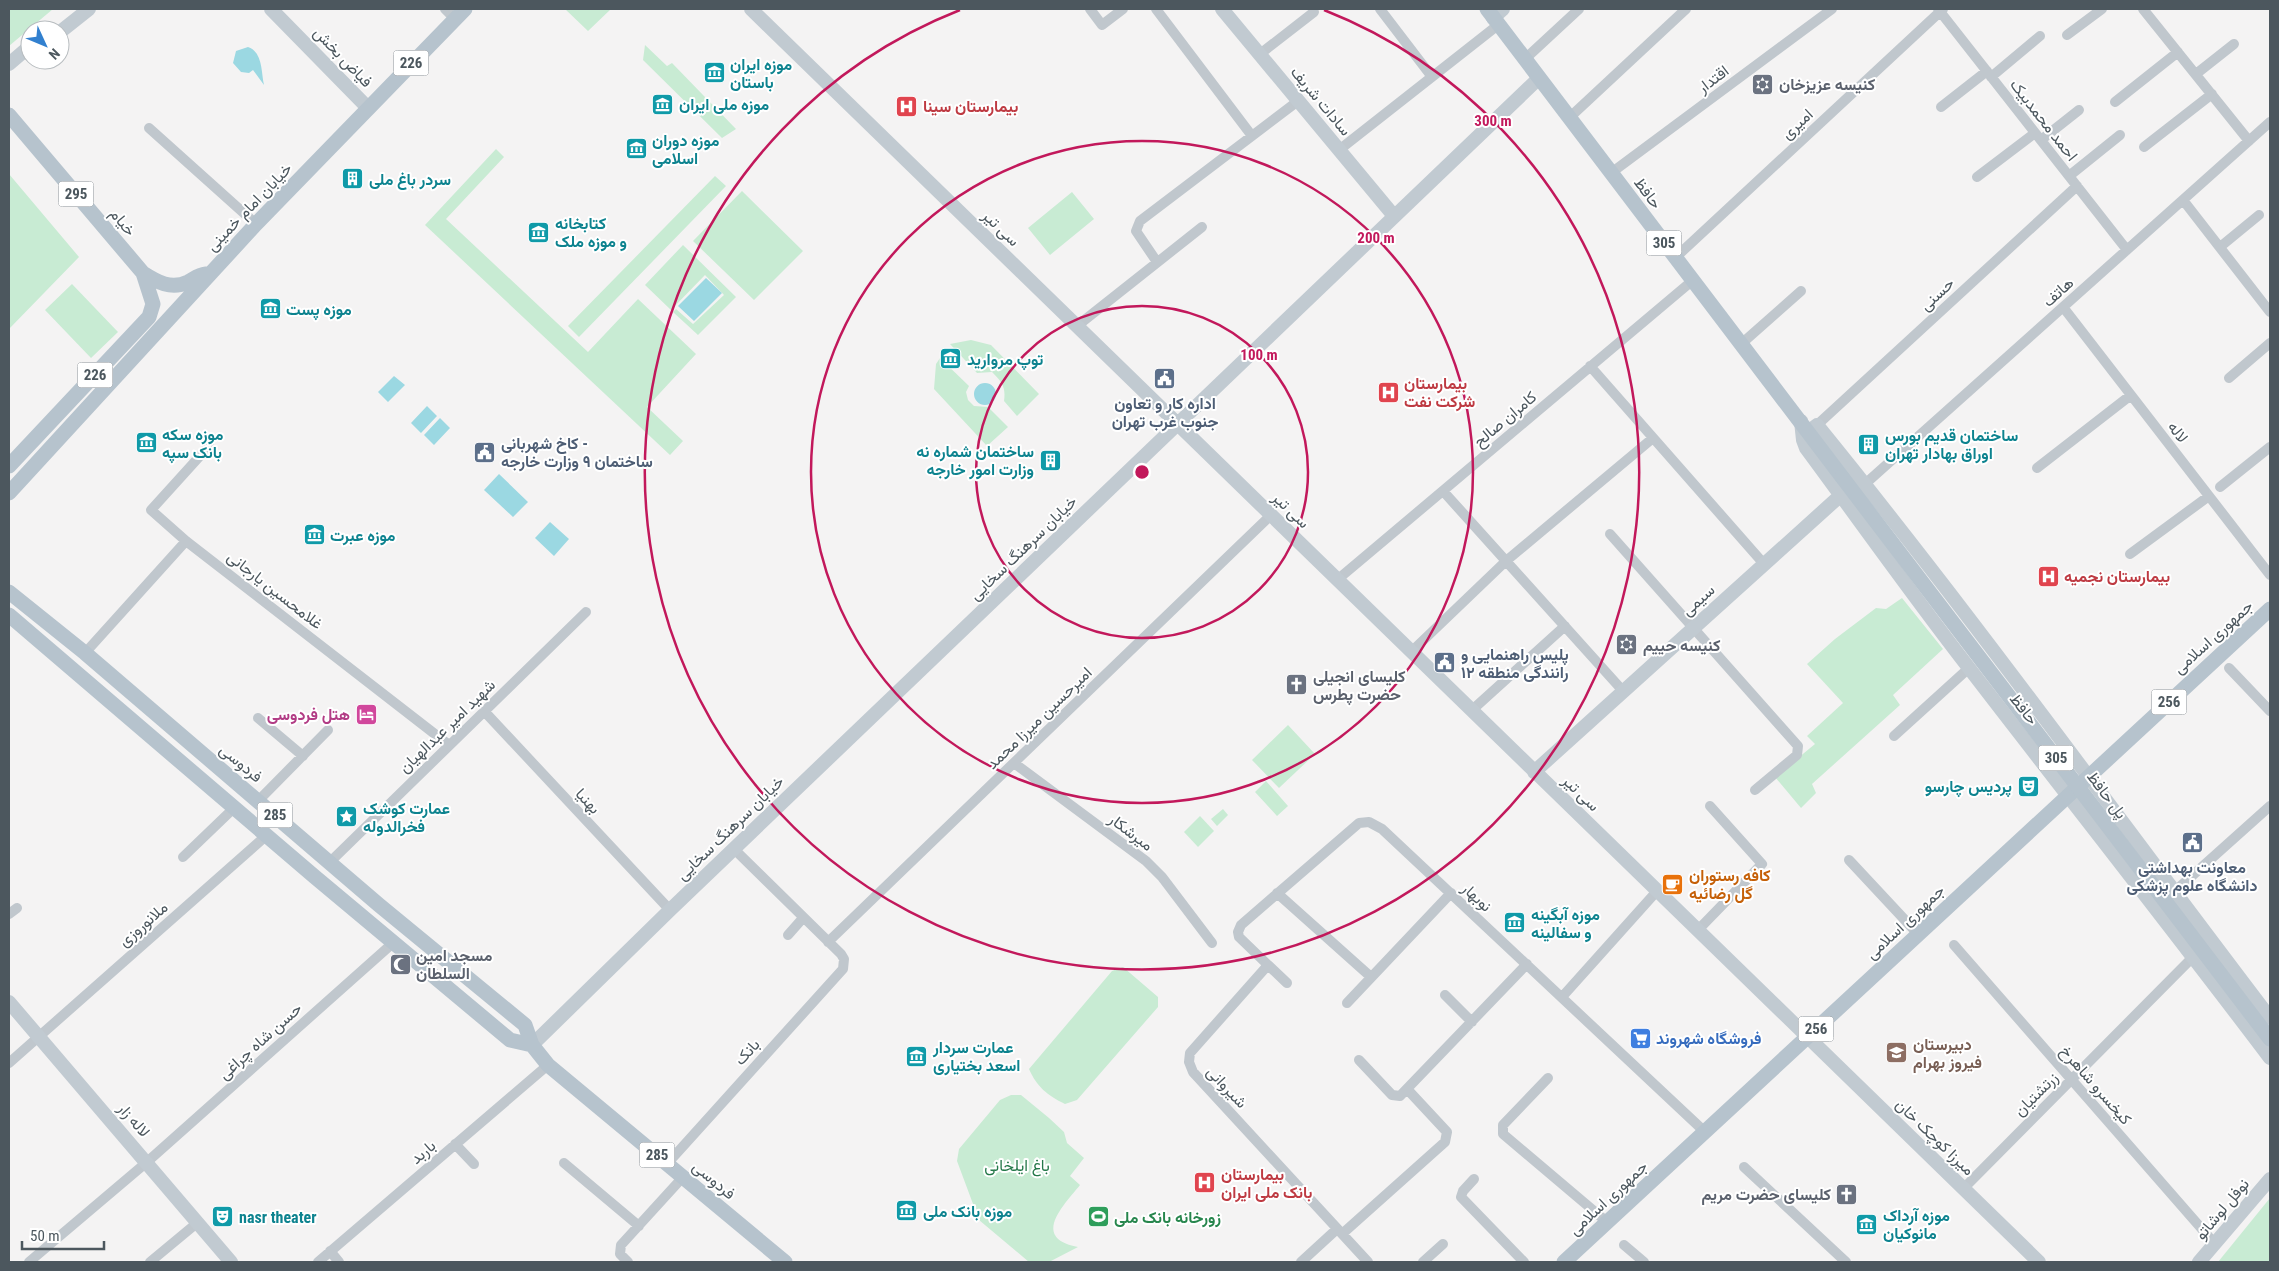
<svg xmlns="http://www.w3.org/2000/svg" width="2279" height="1271" viewBox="0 0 2279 1271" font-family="'Roboto Condensed',Vazirmatn,sans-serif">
	<rect width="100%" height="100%" fill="#f4f3f3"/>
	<path fill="#c8ebd3" d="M9,9H53L9,46Z
		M565,9H611L588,31Z
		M645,45L667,66L672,63L736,129L722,138L643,60Z
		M496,149L504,157L446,219L588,352L638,299L696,354L647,407L683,441L670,455L425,225Z
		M9,174L79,257L9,329Z
		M715,176L726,186L579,337L568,326Z
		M742,191L803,251L754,300L693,241Z
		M1072,192L1094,219L1050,255L1028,228Z
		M683,245L736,297L698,335L673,312L676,309L693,324L724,295L705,275L671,310L645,285Z
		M72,284L118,332L91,358L45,310Z
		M971,340L991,345L1039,394L1017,416L1004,401C1006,387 1002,382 992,372L977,373L950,344Z
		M940,358L969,386L966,392L968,400L974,406L988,407L1008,427L987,446L934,389L936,364Z
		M1902,598L1943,649L1893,695L1900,705L1812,784L1816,793L1801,808L1775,777L1815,744L1807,736L1843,703L1807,664L1835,639L1876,608L1886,609Z
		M1288,725L1315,754L1279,788L1252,760Z
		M1266,781L1288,806L1277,816L1255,792Z
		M1223,809L1228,815L1217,826L1211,819Z
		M1200,816L1214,831L1198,847L1184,832Z
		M1123,967L1158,997V1007L1077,1100L1065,1104C1047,1095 1037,1087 1029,1069L1112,971Z
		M1011,1095H1021L1049,1118L1064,1132L1067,1143L1084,1158L1070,1176L1080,1185C1064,1205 1030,1238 1078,1247L1049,1262H1029L979,1220L957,1161L959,1149L1000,1100Z
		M2270,1198V1262H2218Z"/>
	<path fill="#9bd8e2" d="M248,47C263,52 261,72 264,85L253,70L249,73L241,72L233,63L236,51Z
		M706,278L722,293L694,321L678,306Z
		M394,376L405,385L388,402L378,392Z
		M974 394a11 11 0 1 1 22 0a11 11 0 1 1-22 0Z
		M427,406L437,416L421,433L411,423Z
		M440,418L450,428L434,445L424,435Z
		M499,474L528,502L513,517L484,490Z
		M550,522L569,539L554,556L535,538Z"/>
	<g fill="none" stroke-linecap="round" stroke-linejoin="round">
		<path stroke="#c0c7cd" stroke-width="10" d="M445,9L455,19
			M1090,9L1102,25L1123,9
			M1156,9L1252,136
			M1380,9L1432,77
			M1938,9L2127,250
			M2143,9L2249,141
			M2067,35L2102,9
			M1260,54L1314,12
			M1525,59L1579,9
			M2196,74L2234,44
			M1991,77L2040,36
			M2115,102L2178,52
			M1941,107L1987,71
			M1569,118L1686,9
			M149,128L256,224
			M2041,140L2079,110
			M2144,147L2212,94
			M1339,150L1498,25
			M1611,173L1832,9
			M2069,176L2120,135
			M1977,177L2035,133
			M2183,200L2270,312
			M2220,247L2259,215
			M1675,258L1943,9
			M1157,262L1136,231L1140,221L1298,101
			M2063,307L2270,575
			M1077,326L1202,227
			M1740,345L1801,291
			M1590,366L1764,564
			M2229,378L2270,343
			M1817,425L2077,186
			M209,446L151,510L186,541L449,745
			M2037,468L2131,395
			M1865,484L2270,122
			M2220,487L2270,447
			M1443,491L1623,691
			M1610,534L1798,746L1797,755L1755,790
			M2130,554L2209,496
			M1337,580L1692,281
			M1411,652L1506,561L1653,438
			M85,653L186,541
			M2229,668L2270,711
			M484,711L670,910
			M1471,711L1565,626
			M258,718L303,756
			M1894,736L1969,668
			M1014,763L1146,861L1162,877L1212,943
			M258,801L328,730
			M183,857L235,807
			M1849,860L1918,934
			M330,862L586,612
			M2174,892L2270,806
			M1277,893L1371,977
			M9,914L17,908
			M1697,931L1762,864L1710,806
			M788,935L803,918
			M828,942L1271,515
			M1954,945L2215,1244
			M1268,965L1287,983
			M1445,995L1472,1022
			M1562,997L1657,891
			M1347,1003L1451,893
			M1359,1060L1392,1095L1400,1096L1527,964
			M9,1063L267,835
			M1548,1078L1503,1125V1134L1607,1222
			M455,1144L474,1164
			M564,1163L639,1226
			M667,1164L843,969L844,959L841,954L734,849
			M1744,1167L1846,1262
			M1474,1179L1463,1191L1461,1197L1524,1262
			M1963,1189L2193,957
			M1342,1234L1445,1142L1447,1132L1407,1089
			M1624,1245L1644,1262
			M330,1251L339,1262
			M29,1262L147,1162L393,943
			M150,1262L197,1223
			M318,1262L548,1065
			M628,1262L620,1254L621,1245L683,1177
			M1301,1262L1337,1229
			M1368,1262L1193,1072L1189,1062L1190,1053L1268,965L1239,937L1238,932L1241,925L1359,823L1369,822L1382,829L1705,1132
			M1423,1262L1443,1244"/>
		<path stroke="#c1cad1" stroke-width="14" d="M271,9L368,108
			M751,9L2039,1262
			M1222,9L1394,216
			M1493,18L1503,9
			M60,32L89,9
			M9,64L30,46
			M1801,421L1803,440L1806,448C1860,521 1913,596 1969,668C2069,798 2171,927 2270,1058
			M1809,431L1817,425C1974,618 2119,820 2270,1018
			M1534,772L1841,495
			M9,1002L231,1262
			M532,1045L670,910L1539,78
			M2199,1262L2270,1179"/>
		<path stroke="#b6c3cd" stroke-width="15" d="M1487,9L1842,477
			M9,115L143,273C157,282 171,290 188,282C194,279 198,275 206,274
			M9,466L149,317L153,304L143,273
			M9,493L256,224L465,9
			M9,592L85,653L379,905L525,1025L532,1045L548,1065L785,1262
			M9,615L315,877L510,1040L532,1045
			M1564,1262L2270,609"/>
		<path stroke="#b6c3cd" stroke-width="15" d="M1842,477L2270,1039"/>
	</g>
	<g fill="none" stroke="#c2185b" stroke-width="2.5">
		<circle cx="1142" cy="472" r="166"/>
		<circle cx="1142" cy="472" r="331"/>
		<path d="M1324 10A497 497 0 1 1 960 10"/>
	</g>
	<defs>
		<symbol id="museum-square" viewBox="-11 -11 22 22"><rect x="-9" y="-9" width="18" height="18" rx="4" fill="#0f9aa8" stroke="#fff"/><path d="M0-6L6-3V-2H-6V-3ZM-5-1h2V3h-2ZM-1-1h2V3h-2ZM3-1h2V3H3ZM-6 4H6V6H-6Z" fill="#fff"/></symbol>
		<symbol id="synagogue-square" viewBox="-11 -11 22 22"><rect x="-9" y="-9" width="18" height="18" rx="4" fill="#6b7280" stroke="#fff"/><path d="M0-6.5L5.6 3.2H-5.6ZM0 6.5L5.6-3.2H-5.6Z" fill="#fff"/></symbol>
		<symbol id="hospital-square" viewBox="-11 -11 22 22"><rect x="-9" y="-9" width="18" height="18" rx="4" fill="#e0444e" stroke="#fff"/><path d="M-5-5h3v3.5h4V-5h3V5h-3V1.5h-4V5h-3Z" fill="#fff"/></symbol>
		<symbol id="building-square" viewBox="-11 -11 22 22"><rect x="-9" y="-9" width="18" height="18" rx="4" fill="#0f9aa8" stroke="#fff"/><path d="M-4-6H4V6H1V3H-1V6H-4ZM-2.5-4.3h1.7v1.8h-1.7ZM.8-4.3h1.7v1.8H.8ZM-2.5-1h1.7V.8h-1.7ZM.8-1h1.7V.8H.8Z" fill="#fff"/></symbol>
		<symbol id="civic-square" viewBox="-11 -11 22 22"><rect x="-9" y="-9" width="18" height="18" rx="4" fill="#5c6f8a" stroke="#fff"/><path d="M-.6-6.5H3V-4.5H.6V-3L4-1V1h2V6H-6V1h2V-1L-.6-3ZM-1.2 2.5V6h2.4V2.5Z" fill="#fff"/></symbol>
		<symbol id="church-square" viewBox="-11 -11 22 22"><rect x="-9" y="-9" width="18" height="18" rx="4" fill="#6b7280" stroke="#fff"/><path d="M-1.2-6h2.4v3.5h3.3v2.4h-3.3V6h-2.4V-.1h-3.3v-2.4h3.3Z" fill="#fff"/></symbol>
		<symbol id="hotel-square" viewBox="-11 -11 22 22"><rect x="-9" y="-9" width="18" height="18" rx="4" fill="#d1479c" stroke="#fff"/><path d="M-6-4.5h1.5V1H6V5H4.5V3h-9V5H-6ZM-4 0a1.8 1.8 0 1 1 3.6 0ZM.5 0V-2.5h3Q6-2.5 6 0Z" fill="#fff"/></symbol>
		<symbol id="theatre-square" viewBox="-11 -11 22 22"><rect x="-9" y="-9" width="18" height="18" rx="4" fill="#0f9aa8" stroke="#fff"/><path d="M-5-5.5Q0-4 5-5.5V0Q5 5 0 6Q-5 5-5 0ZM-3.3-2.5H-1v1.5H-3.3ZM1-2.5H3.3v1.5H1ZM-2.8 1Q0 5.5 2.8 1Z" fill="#fff"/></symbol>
		<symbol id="sight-square" viewBox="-11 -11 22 22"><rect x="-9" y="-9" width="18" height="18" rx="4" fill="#0f9aa8" stroke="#fff"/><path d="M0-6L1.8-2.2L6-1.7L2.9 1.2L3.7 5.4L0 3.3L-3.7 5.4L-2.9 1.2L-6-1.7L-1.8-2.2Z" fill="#fff"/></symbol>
		<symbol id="cafe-square" viewBox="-11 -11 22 22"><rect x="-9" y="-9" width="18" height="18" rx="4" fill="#e8710a" stroke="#fff"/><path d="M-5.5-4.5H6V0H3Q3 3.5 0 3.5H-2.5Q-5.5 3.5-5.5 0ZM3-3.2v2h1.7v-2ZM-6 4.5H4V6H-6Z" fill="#fff"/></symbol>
		<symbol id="mosque-square" viewBox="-11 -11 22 22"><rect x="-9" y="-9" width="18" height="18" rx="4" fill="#6b7280" stroke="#fff"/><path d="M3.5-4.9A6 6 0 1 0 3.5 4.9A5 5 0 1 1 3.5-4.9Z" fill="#fff"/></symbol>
		<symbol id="supermarket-square" viewBox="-11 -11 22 22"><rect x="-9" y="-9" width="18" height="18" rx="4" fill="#3f7fe0" stroke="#fff"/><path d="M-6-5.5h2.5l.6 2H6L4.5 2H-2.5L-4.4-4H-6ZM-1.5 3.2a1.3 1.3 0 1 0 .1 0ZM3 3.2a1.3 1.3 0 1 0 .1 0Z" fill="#fff"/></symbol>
		<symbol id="school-square" viewBox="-11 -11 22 22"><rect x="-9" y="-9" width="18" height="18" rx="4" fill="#8d6e63" stroke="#fff"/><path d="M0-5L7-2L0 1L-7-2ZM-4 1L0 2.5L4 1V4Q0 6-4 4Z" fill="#fff"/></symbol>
		<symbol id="stadium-square" viewBox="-11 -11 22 22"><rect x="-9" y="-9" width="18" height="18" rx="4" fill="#2e9e5b" stroke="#fff"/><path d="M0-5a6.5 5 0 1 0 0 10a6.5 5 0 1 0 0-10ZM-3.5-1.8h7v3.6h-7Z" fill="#fff"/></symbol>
	</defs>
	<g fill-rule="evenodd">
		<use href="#museum-square" x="702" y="60" width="25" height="25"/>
		<use href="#synagogue-square" x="1750" y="72" width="25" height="25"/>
		<use href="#museum-square" x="650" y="92" width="25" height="25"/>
		<use href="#hospital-square" x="894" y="94" width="25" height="25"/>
		<use href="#museum-square" x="624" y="136" width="25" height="25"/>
		<use href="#building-square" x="340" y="166" width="25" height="25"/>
		<use href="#museum-square" x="526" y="220" width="25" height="25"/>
		<use href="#museum-square" x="258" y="296" width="25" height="25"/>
		<use href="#museum-square" x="938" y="346" width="25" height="25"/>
		<use href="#civic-square" x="1152" y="366" width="25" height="25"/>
		<use href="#hospital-square" x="1376" y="380" width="25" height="25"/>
		<use href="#museum-square" x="134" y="430" width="25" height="25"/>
		<use href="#building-square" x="1856" y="432" width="25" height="25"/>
		<use href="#civic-square" x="472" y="440" width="25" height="25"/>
		<use href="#building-square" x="1038" y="448" width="25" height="25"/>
		<use href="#museum-square" x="302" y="522" width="25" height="25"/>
		<use href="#hospital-square" x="2036" y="564" width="25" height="25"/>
		<use href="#synagogue-square" x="1614" y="632" width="25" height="25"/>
		<use href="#civic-square" x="1432" y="650" width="25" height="25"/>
		<use href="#church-square" x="1284" y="672" width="25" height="25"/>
		<use href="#hotel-square" x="354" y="702" width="25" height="25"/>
		<use href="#theatre-square" x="2016" y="774" width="25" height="25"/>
		<use href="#sight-square" x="334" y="804" width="25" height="25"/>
		<use href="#civic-square" x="2180" y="830" width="25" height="25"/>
		<use href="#cafe-square" x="1660" y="872" width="25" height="25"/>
		<use href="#museum-square" x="1502" y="910" width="25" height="25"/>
		<use href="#mosque-square" x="388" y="952" width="25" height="25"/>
		<use href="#supermarket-square" x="1628" y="1026" width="25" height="25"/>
		<use href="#school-square" x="1884" y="1040" width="25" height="25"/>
		<use href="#museum-square" x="904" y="1044" width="25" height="25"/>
		<use href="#hospital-square" x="1192" y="1170" width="25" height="25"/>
		<use href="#church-square" x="1834" y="1182" width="25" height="25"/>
		<use href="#museum-square" x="894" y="1198" width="25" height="25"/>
		<use href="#theatre-square" x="210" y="1204" width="25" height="25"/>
		<use href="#stadium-square" x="1086" y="1204" width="25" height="25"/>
		<use href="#museum-square" x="1854" y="1212" width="25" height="25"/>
	</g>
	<g text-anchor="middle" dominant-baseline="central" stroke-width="4" stroke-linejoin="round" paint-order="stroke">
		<g fill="#fff" stroke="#82898e" stroke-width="1">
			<rect x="393.5" y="50.5" width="35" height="25" rx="4"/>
			<rect x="58.5" y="181.5" width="35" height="25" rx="4"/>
			<rect x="1646.5" y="230.5" width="35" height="25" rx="4"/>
			<rect x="77.5" y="362.5" width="35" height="25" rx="4"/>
			<rect x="2151.5" y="689.5" width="35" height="25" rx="4"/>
			<rect x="2038.5" y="745.5" width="35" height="25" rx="4"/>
			<rect x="257.5" y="802.5" width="35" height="25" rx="4"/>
			<rect x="1798.5" y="1016.5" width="35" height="25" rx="4"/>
			<rect x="639.5" y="1142.5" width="35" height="25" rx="4"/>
		</g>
		<g font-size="15" font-weight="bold" fill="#4c575e">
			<text x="411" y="63">226</text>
			<text x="76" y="194">295</text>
			<text x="1664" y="243">305</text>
			<text x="95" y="375">226</text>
			<text x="2169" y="702">256</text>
			<text x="2056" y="758">305</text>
			<text x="275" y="815">285</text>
			<text x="1816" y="1029">256</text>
			<text x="657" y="1155">285</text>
		</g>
		<g font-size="16" fill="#4c575e" stroke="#fff">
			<text transform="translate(343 57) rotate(46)">فیاض بخش</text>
			<text transform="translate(1713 79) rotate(-37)">اقتدار</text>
			<text transform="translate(1321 101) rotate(50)">سادات شریف</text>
			<text transform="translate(2044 120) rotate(52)">احمد محمدبیک</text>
			<text transform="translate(1797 124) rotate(-43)">امیری</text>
			<text transform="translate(1648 193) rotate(53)">حافظ</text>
			<text transform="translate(249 207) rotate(-46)">خیابان امام خمینی</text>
			<text transform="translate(123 222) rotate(50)">خیام</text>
			<text transform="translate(1001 228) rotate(44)">سی تیر</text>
			<text transform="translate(2058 292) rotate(-42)">هاتف</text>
			<text transform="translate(1937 294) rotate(-43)">حسنی</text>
			<text transform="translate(1505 419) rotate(-40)">کامران صالح</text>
			<text transform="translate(2178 432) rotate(52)">لاله</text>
			<text transform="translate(1291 510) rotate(44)">سی تیر</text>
			<text transform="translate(1023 548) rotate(-44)">خیابان سرهنگ سخایی</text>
			<text transform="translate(275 590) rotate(38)">غلامحسین یارجانی</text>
			<text transform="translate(1698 600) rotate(-42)">سیمی</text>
			<text transform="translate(2213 637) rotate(-42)">جمهوری اسلامی</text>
			<text transform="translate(2024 709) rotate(52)">حافظ</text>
			<text transform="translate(1039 718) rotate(-44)">امیرحسین میرزا محمد</text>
			<text transform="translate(447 726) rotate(-44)">شهید امیر عبدالهیان</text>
			<text transform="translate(241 763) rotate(40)">فردوسی</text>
			<text transform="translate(1581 793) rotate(44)">سی تیر</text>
			<text transform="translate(2107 795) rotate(53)">پل حافظ</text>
			<text transform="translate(588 801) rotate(47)">بهنیا</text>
			<text transform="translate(730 828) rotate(-44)">خیابان سرهنگ سخایی</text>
			<text transform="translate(1131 832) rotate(37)">میرشکار</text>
			<text transform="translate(1477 897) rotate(43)">نوبهار</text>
			<text transform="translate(1905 922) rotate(-43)">جمهوری اسلامی</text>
			<text transform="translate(143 924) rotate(-41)">ملانوروزی</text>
			<text transform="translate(260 1041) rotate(-42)">حسن شاه چراغی</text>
			<text transform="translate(747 1052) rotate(-48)">بانک</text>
			<text transform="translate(2096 1085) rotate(49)">کیخسرو شاهرخ</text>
			<text transform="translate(1227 1087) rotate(47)">شیروانی</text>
			<text transform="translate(2036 1094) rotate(-45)">زرتشتیان</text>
			<text transform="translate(134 1120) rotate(49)">لاله زار</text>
			<text transform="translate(1935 1137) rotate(44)">میرزا کوچک خان</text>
			<text transform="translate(423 1152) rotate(-41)">باربد</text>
			<text transform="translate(714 1180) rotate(40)">فردوسی</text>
			<text transform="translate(1608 1198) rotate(-43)">جمهوری اسلامی</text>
			<text transform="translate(2222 1209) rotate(-50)">نوفل لوشاتو</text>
		</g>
		<g font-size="16" font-weight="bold" fill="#0d838f" stroke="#fff" text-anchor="start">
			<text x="730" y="64">موزه ایران<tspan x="730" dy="18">باستان</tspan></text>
			<text x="679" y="104">موزه ملی ایران</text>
			<text x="652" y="140">موزه دوران<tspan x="652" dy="18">اسلامی</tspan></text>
			<text x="369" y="179">سردر باغ ملی</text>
			<text x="555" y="223">کتابخانه<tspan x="555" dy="18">و موزه ملک</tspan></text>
			<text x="286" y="309">موزه پست</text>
			<text x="967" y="359">توپ مروارید</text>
			<text x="162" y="434">موزه سکه<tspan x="162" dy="18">بانک سپه</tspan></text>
			<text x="1885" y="435">ساختمان قدیم بورس<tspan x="1885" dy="18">اوراق بهادار تهران</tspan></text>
			<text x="1034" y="451" text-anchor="end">ساختمان شماره نه<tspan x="1034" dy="18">وزارت امور خارجه</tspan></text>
			<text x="330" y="535">موزه عبرت</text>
			<text x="2012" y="786" text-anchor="end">پردیس چارسو</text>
			<text x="363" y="808">عمارت کوشک<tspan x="363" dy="18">فخرالدوله</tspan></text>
			<text x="1531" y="914">موزه آبگینه<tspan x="1531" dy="18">و سفالینه</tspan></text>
			<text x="933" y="1047">عمارت سردار<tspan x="933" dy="18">اسعد بختیاری</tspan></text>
			<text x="923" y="1211">موزه بانک ملی</text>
			<text x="1883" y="1215">موزه آرداک<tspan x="1883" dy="18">مانوکیان</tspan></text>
			<text x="239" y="1217">nasr theater</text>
		</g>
		<g font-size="16" font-weight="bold" fill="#5b616d" stroke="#fff" text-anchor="start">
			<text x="1779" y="84">کنیسه عزیزخان</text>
			<text x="1643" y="645">کنیسه حییم</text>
			<text x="1313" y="676">کلیسای انجیلی<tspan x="1313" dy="18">حضرت پطرس</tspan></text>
			<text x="416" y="955">مسجد امین<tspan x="416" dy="18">السلطان</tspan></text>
			<text x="1831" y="1194" text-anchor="end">کلیسای حضرت مریم</text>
		</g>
		<g font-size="16" font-weight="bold" fill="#be3a42" stroke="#fff" text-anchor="start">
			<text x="923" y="106">بیمارستان سینا</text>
			<text x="1404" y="383">بیمارستان<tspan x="1404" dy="18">شرکت نفت</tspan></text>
			<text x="2064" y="576">بیمارستان نجمیه</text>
			<text x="1221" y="1174">بیمارستان<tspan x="1221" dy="18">بانک ملی ایران</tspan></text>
		</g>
		<g font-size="16" font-weight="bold" fill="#4e5e75" stroke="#fff">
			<text x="1165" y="403">اداره کار و تعاون<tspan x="1165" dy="18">جنوب غرب تهران</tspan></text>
			<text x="501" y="443" text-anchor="start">کاخ شهربانی -<tspan x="501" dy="18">ساختمان ۹ وزارت خارجه</tspan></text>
			<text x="1461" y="654" text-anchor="start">پلیس راهنمایی و<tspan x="1461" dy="18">رانندگی منطقه ۱۲</tspan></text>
			<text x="2192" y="867">معاونت بهداشتی<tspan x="2192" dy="18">دانشگاه علوم پزشکی</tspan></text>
		</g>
		<g font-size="16" font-weight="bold" fill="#b23c85" stroke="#fff" text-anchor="end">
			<text x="350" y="714">هتل فردوسی</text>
		</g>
		<g font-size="16" font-weight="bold" fill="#c56008" stroke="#fff" text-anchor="start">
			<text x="1689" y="875">کافه رستوران<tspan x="1689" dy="18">گل رضائیه</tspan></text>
		</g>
		<g font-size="16" font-weight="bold" fill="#366cbe" stroke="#fff" text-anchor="start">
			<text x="1656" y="1038">فروشگاه شهروند</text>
		</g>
		<g font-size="16" font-weight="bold" fill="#785e54" stroke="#fff" text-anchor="start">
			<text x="1913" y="1044">دبیرستان<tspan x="1913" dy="18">فیروز بهرام</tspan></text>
		</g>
		<g font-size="16" fill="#247849" stroke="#fff">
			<text x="1017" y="1165">باغ ایلخانی</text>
		</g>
		<g font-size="16" font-weight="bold" fill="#27864d" stroke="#fff" text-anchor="start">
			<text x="1114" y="1217">زورخانه بانک ملی</text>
		</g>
	</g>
	<circle cx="1142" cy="472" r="8" fill="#c2185b" stroke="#fff" stroke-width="2.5"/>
	<g font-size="15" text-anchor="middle" font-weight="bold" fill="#c2185b" stroke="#fff" stroke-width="4" stroke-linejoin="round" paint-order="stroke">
		<text x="1493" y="126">300 m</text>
		<text x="1376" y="243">200 m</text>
		<text x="1259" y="360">100 m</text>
	</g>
	<rect width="2279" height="1271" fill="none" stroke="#4c575e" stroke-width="20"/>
	<g transform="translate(45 45) rotate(134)"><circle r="24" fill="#ffffff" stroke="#b7bcbf"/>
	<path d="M0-4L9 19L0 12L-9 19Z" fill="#3280cf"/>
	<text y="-8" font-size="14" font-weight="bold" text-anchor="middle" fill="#4c575e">N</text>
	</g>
	<path d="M22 1241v8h82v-8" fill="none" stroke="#4c575e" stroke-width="2.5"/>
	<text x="30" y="1241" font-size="15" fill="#4c575e" stroke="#ffffff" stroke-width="4" paint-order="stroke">50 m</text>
</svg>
